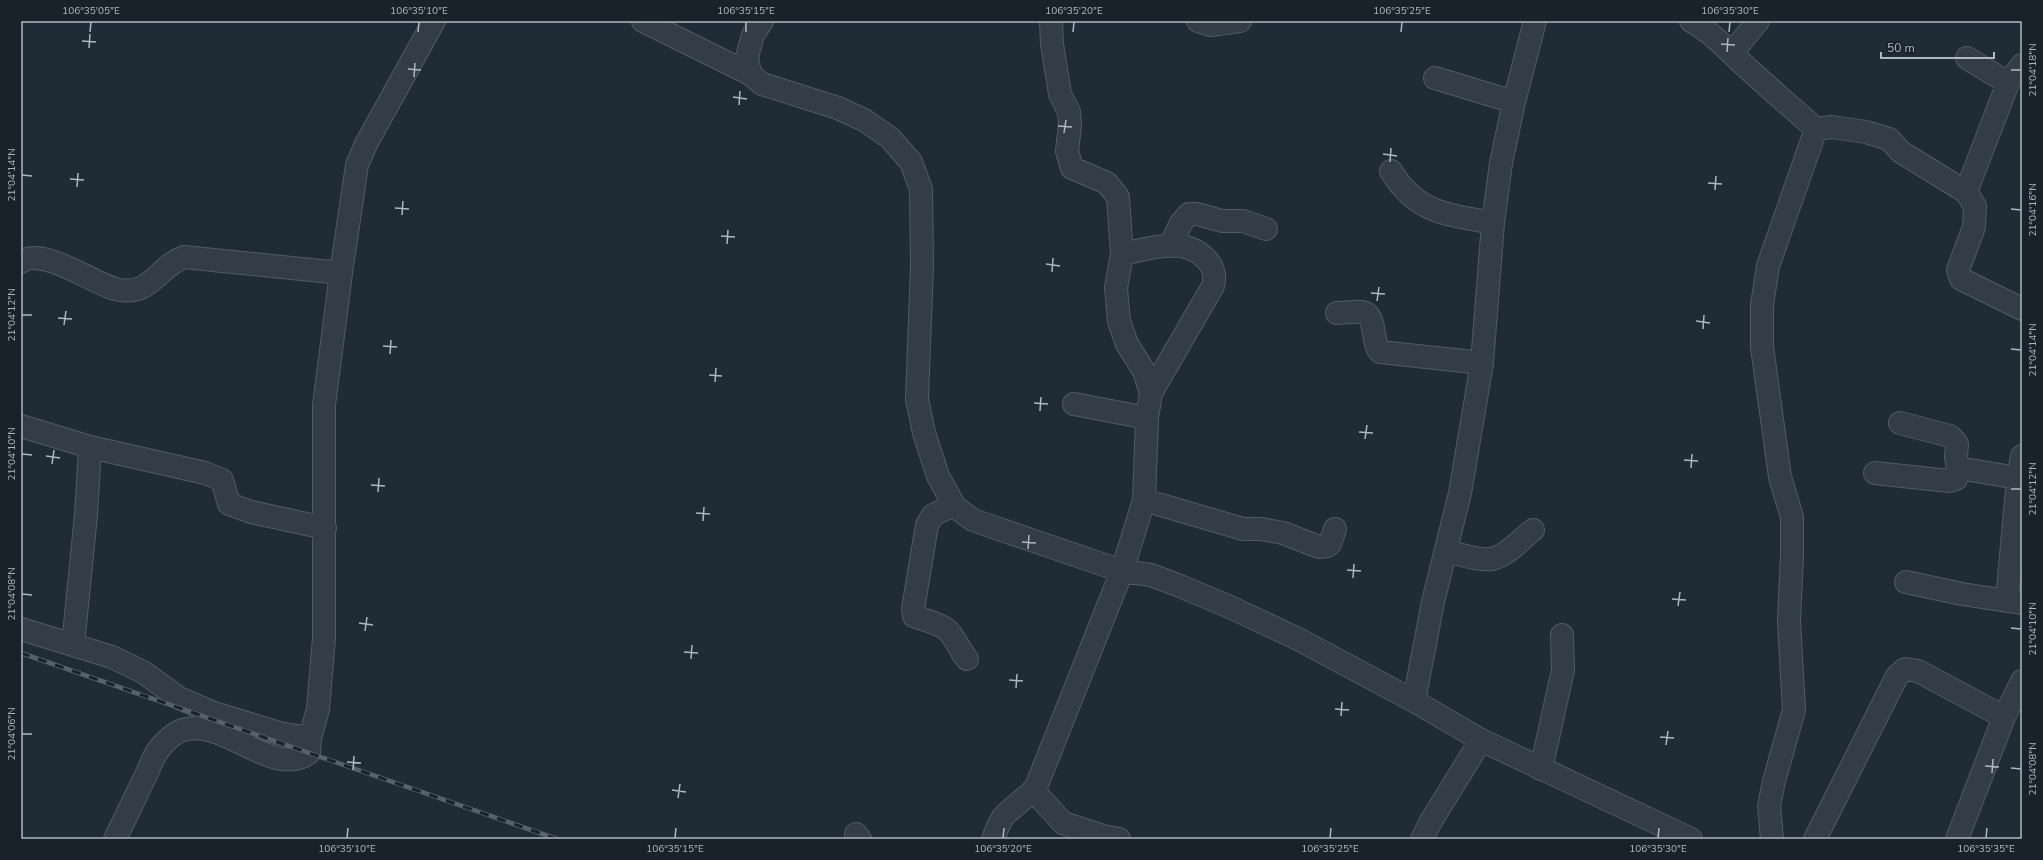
<svg xmlns="http://www.w3.org/2000/svg" width="2043" height="860" viewBox="0 0 2043 860" font-family="'Nunito Sans',sans-serif">
	<rect width="100%" height="100%" fill="#1f2c36"/>
	<g fill="none" stroke-linecap="round" stroke-linejoin="round">
		<defs>
			<path id="minor" d="M643,21L750,74
				M762,21L753,35L747,57L750,74L762,84L838,108L864,120L890,138L911,162L921,189L922,265L917,399L924,433L938,476L955,507L973,520L993,527L1122,571L1151,575L1180,586L1230,607L1298,639L1414,701
				M1198,21L1211,25L1240,21
				M1535,21L1514,102L1501,163L1493,223L1482,363L1460,493L1433,602L1414,701L1481,740L1691,839
				M1691,21C1712,32 1727,50 1745,66C1768,87 1792,108 1816,129L1832,127L1866,132L1889,139L1901,152L1966,192L2008,83L2022,65
				M1732,53L1758,21
				M1967,58L2008,83
				M1435,78L1514,102
				M1391,171C1417,214 1447,214 1493,223
				M1966,192L1975,206L1974,227L1958,270L1961,279L2022,309
				M1170,246L1181,223L1189,214H1197L1222,221H1243L1266,229
				M1122,254C1149,249 1183,236 1205,258C1213,265 1216,275 1213,286L1151,393
				M21,262C41,246 93,283 115,289C151,298 157,267 184,257L341,273
				M1337,313C1345,313 1354,311 1362,312C1377,314 1371,342 1380,352L1482,363
				M1074,404L1147,418
				M1900,423L1950,436L1957,444L1956,457L1958,468
				M21,426L90,447L205,473L222,480L229,504L251,512L325,528
				M1875,473L1949,481L1956,479L1958,468L2018,478
				M1144,500L1243,529H1261L1283,533L1319,547L1327,546L1330,544L1335,529
				M954,505L933,515L927,525L913,609L914,616C924,620 938,623 946,629C955,636 959,650 967,659
				M1446,551C1460,554 1478,561 1492,559C1507,556 1521,539 1533,530
				M1906,582L1962,594L2021,603
				M2007,600L2018,478L2022,456
				M21,629L112,657L143,672L179,698L214,713L279,733L310,738
				M73,645L86,515L90,447
				M1541,769L1563,670L1562,635
				M1033,790L1063,823L1103,836L1119,839
				M856,834L860,839
				M115,839C126,817 136,795 147,773C150,766 154,755 159,749C164,743 173,734 180,731C222,714 272,780 309,753L310,738L318,709L324,638V405L341,273L357,165L366,144L434,21
				M993,839C996,832 999,822 1004,816C1014,805 1027,798 1036,787L1122,571L1144,500L1147,418L1151,393L1144,371L1127,344L1119,321L1116,288L1122,254L1118,197L1107,183L1072,168L1067,151L1070,125L1069,112L1060,94L1052,44L1051,21
				M1422,839L1431,821L1481,740
				M1772,839L1769,806L1774,781L1794,710L1789,621L1792,556V517L1780,477L1762,347V305L1768,266L1816,129
				M1815,839L1897,676L1905,669L1918,671L2004,717
				M1957,839L2004,717L2022,681"/>
		</defs>
		<use href="#minor" stroke="#505b65" stroke-width="24"/>
		<use href="#minor" stroke="#333d47" stroke-width="22"/>
		<defs>
			<path id="rail" d="M21,653L557,839"/>
		</defs>
		<use href="#rail" stroke="#55626e" stroke-width="4.5"/>
		<use href="#rail" stroke="#19222b" stroke-width="3" stroke-dasharray="9" stroke-linecap="butt"/>
	</g>
	<path fill="none" stroke="#adb8c4" stroke-width="1.5" d="M90,32L91,22M418,32L419,22M746,32V22M1073,32L1074,22M1401,32L1402,22M1729,32L1730,22M82,41L96,42M1721,44L1735,45M89,48L90,34M1727,52L1728,38M408,69L421,70M2011,70H2021M414,77L415,63M733,97L747,99M739,105L740,91M1058,126L1072,127M1064,133L1066,120M1383,154L1397,156M1390,162L1391,148M22,175L32,176M70,179L84,180M1708,183L1722,184M77,187L78,173M1715,190L1716,176M395,208L409,209M2011,209L2021,210M402,215L403,201M721,236L735,237M727,244L728,230M1046,264L1060,266M1052,272L1053,258M1371,293L1385,294M1377,301L1379,287M22,315H32M58,318L72,319M1696,321L1710,323M64,325L66,311M1703,329L1704,315M383,346L397,347M2011,349L2021,350M390,354L391,340M709,375L722,376M715,382L716,368M1034,403L1048,404M1040,411L1041,397M1359,432L1373,433M1365,439L1367,425M22,454L32,455M46,456L60,458M1684,460L1698,461M52,464L54,450M1691,468L1692,454M371,485L385,486M2011,489H2021M378,492L379,478M696,513L710,514M703,521L704,507M1022,542L1036,543M1028,549L1029,535M1347,570L1361,571M1353,578L1354,564M22,594L32,595M1672,599L1686,600M1678,606L1680,592M359,623L373,625M2011,628L2021,629M365,631L367,617M684,652L698,653M691,659L692,645M1009,680L1023,681M1016,688L1017,674M1335,709L1349,710M1341,716L1342,702M22,734H32M1660,737L1674,738M1666,745L1668,731M347,762L361,763M1985,766L1999,767M2011,768L2021,769M353,770L354,756M1992,773L1993,759M672,790L686,792M678,798L680,784M347,838L348,828M675,838L676,828M1003,838L1004,828M1330,838L1331,828M1658,838L1659,828M1986,838L1987,828"/>
	<rect width="2043" height="860" fill="none" stroke="#19222b" stroke-width="44"/>
	<path d="M1881 52v6h113v-6" fill="none" stroke="#adb8c4" stroke-width="2"/>
	<text x="1887" y="52" font-size="12" fill="#adb8c4" stroke="#19222b" stroke-width="3" paint-order="stroke">50 m</text>
	<rect x="22" y="22" width="1999" height="816" fill="none" stroke="#adb8c4" stroke-width="1.5"/>
	<g font-size="10" text-anchor="middle" fill="#adb8c4">
		<text x="91" y="14">106°35'05"E</text>
		<text x="419" y="14">106°35'10"E</text>
		<text x="746" y="14">106°35'15"E</text>
		<text x="1074" y="14">106°35'20"E</text>
		<text x="1402" y="14">106°35'25"E</text>
		<text x="1730" y="14">106°35'30"E</text>
		<text transform="translate(2032 70) rotate(-90)" y="4">21°04'18"N</text>
		<text transform="translate(11 175) rotate(-90)" y="4">21°04'14"N</text>
		<text transform="translate(2032 210) rotate(-90)" y="4">21°04'16"N</text>
		<text transform="translate(11 315) rotate(-90)" y="4">21°04'12"N</text>
		<text transform="translate(2032 350) rotate(-90)" y="4">21°04'14"N</text>
		<text transform="translate(11 454) rotate(-90)" y="4">21°04'10"N</text>
		<text transform="translate(2032 489) rotate(-90)" y="4">21°04'12"N</text>
		<text transform="translate(11 594) rotate(-90)" y="4">21°04'08"N</text>
		<text transform="translate(2032 629) rotate(-90)" y="4">21°04'10"N</text>
		<text transform="translate(11 734) rotate(-90)" y="4">21°04'06"N</text>
		<text transform="translate(2032 769) rotate(-90)" y="4">21°04'08"N</text>
		<text x="347" y="852">106°35'10"E</text>
		<text x="675" y="852">106°35'15"E</text>
		<text x="1003" y="852">106°35'20"E</text>
		<text x="1330" y="852">106°35'25"E</text>
		<text x="1658" y="852">106°35'30"E</text>
		<text x="1986" y="852">106°35'35"E</text>
	</g>
</svg>
